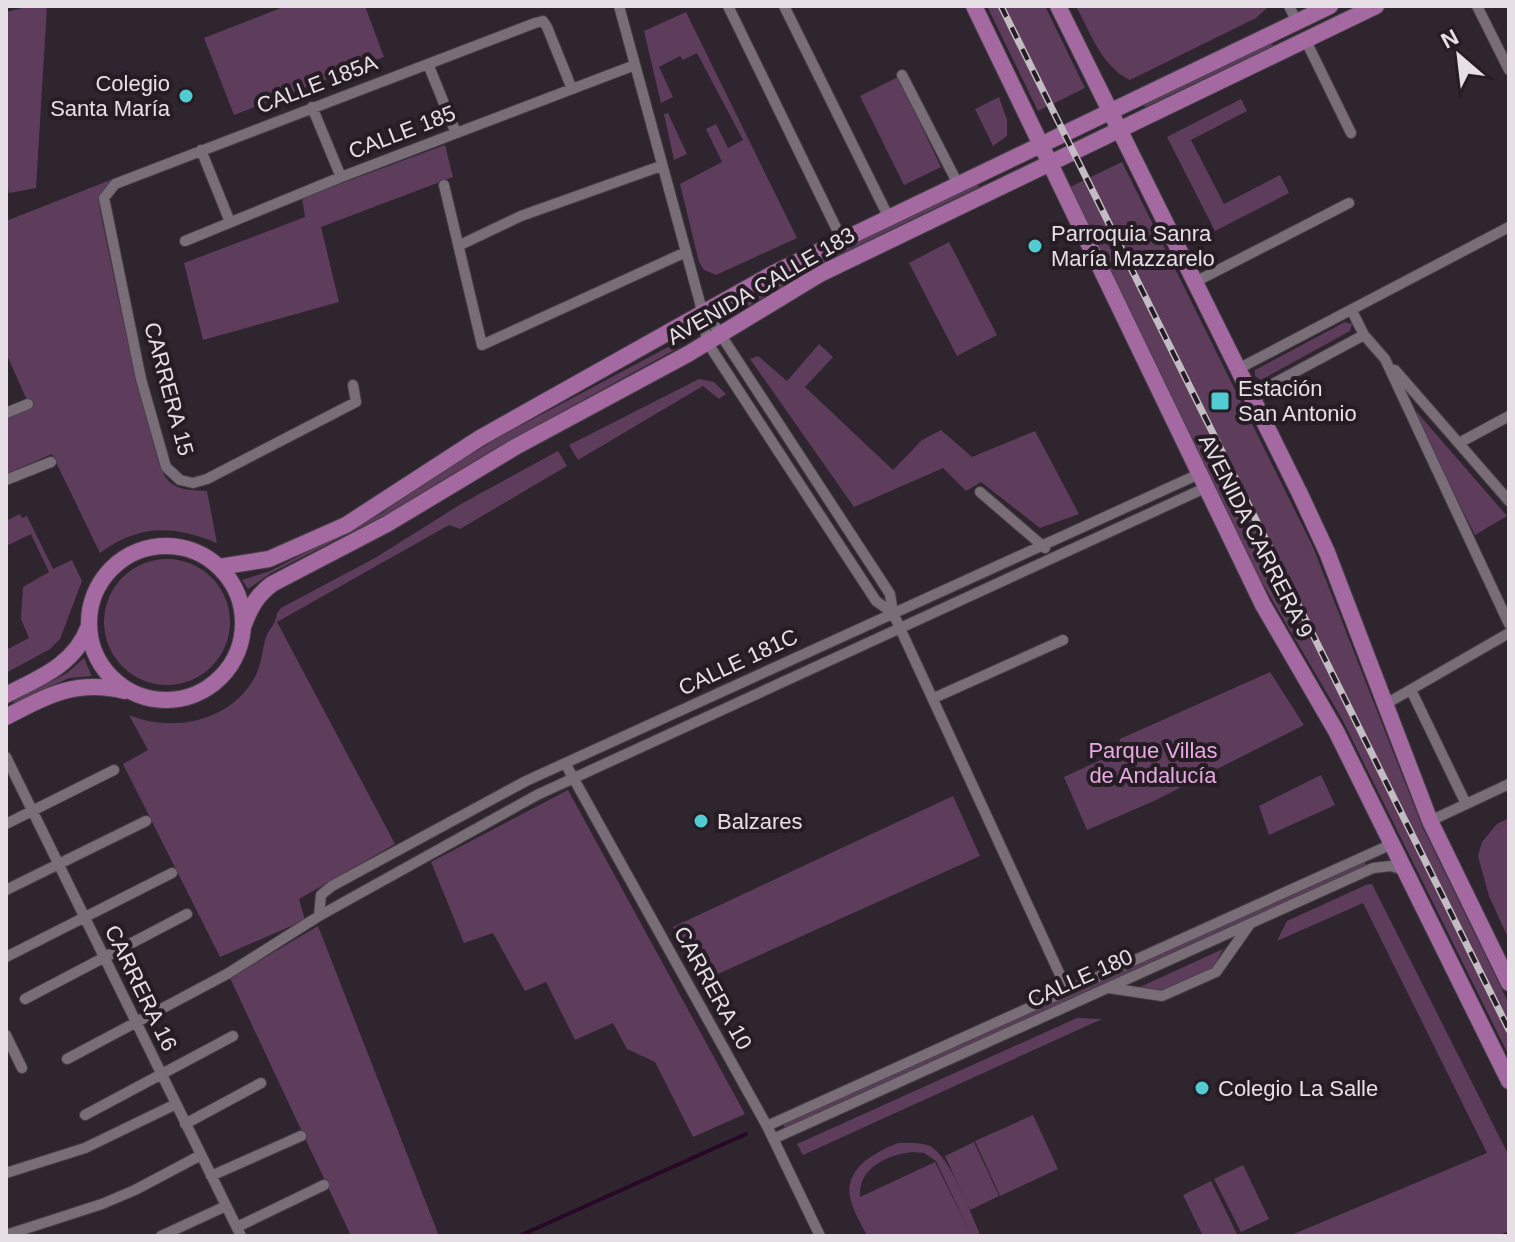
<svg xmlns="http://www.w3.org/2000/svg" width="1515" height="1242" viewBox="0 0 1515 1242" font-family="Helvetica,sans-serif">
	<rect width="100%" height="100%" fill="#2e252e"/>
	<path fill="#5e3d5c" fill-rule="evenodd" d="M30,6H47L36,188L9,193L6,181V12Z
		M286,6H365L384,57L234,115L204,38Z
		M987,6H1045L1085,88L1038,111Z
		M1076,6H1269L1256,18L1130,80C1102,67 1090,32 1076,6Z
		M686,12L797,238L716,275L704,270L699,262L680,184L722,162L706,129L716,124L728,148L743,140L697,53L683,60L680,56L659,67L673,97L661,103L644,31Z
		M1271,42L1273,46L1145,107L1143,104Z
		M898,77L941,167L904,185L860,96Z
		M999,97L1007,120V136L993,146L975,109Z
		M1241,99L1247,111L1191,140L1224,204L1280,175L1289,193L1215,231L1167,137Z
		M668,113L687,154L674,160L664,114Z
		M445,145L453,177L321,227L339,302L203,340L184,263L305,217L302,198Z
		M1122,162L1313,547L1422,826L1509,1004V1056L1342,719L1257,574L1070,187Z
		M113,179C104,189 99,197 100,210C115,282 129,355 149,426C154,442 157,466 167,479C176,491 193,490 207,491L217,543C173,525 139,524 100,553L52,454L6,474V418L30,407L6,353V221Z
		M977,183L979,187L826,261L745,308L742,304L791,273Z
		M949,242L997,335L957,356L909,263Z
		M1345,322L1352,324L1350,331L1261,380L1255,376V370Z
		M674,344L676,349L503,444L385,515L271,573L248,589L242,580L270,571L382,513L416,488L501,436Z
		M819,344L833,357L805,387L893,470L922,440L941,430L972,457L1035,431L1079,514L1040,528L981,482L966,491L943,468L854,507L750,359L758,356L787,381Z
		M699,379L714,382L726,394L719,399L703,386L578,460L569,445Z
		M1409,403L1507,516L1475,535Z
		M558,451L567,466L460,529L449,525L277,622L395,844L299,899L305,920L220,957L123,764L148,750L129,715C173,733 230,722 255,677C261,666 262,652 265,640C268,629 276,625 277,613L281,608L375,558L461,504Z
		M20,514L22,518L27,516L53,569L72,560L82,581L60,639L50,649L6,673V650L29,638L21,619L23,587L49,572L31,534L6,546V521Z
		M104 622a63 63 0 1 1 126 0a63 63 0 1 1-126 0Z
		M84,658L92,676L69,678L14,703L13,701L67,673Z
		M1270,672L1304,725L1154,801L1087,830L1064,777L1118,752L1120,739Z
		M1321,775L1335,805L1269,835L1259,806Z
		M568,790L745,1114L693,1137L655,1062L627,1049L613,1023L575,1040L546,982L525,991L493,933L464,943L431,862Z
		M953,796L980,856L700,982L673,927Z
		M1509,818V940L1489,896L1478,856L1482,842L1497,824Z
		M1364,861L1367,866L785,1128L783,1123Z
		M1372,884L1509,1156V1236H1289L1487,1153L1363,903L1277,941L1287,921L1366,885Z
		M318,926L439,1236H351L230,978Z
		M1223,949L1213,968L1160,991L1140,987Z
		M1077,1018L1102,1019L803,1155L797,1144Z
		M1033,1115L1058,1169L1000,1196L975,1141Z
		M974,1142L999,1196L970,1210L945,1156Z
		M898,1143C908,1143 921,1142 930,1146C950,1156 971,1215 981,1236H867C862,1225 854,1213 851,1201C842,1170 873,1153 898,1143ZM912,1152L924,1153L936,1161L970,1232L935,1162L860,1197C858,1168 887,1155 912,1152Z
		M1243,1165L1269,1219L1241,1232L1214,1179Z
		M1211,1181L1237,1234L1234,1236H1203L1183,1195Z"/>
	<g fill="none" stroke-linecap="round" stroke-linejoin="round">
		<path stroke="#280727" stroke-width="4" d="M519,1236L746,1134
			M1503,1236L1509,1234"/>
		<defs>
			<path id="street" d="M619,6L700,303L707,342L876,601L893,613
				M728,6L842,240
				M784,6L889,218
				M1289,6L1297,22
				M1477,6L1509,70
				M1305,39L1351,133
				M428,64L456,133
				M902,75L958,184
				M312,107L341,177
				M201,150L230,222
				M444,185L482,345L686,252
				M185,241L341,177L635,65
				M460,245L521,216L661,166
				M1195,282L1349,203
				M700,303L890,594L893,613L1067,990
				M1352,311L1364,335L1385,359L1509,624
				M1238,369L1509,227
				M1395,370L1509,501
				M353,385L356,402L207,479L193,483L180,480L166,467L141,379L104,198L115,184L535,23L543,21L547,27L572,89
				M1252,395L1364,335
				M6,413L28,404
				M1459,443L1509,416
				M6,480L51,462
				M980,492L1045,548
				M1411,690L1466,804
				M934,698L1063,640
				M1384,705L1509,633
				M6,757L241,1236
				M565,763L767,1126L820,1236
				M1430,821L1509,784
				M6,824L114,770
				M6,890L146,821
				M319,916L321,895L332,886L526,781L1199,474
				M6,957L172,873
				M1109,988L1162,996L1216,972L1250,924
				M25,999L187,914
				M6,1035L22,1068
				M67,1059L227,974L319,916L537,795L1205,488
				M85,1115L233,1036
				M185,1124L261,1083
				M767,1126L1392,844
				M773,1139L1373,868L1391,866L1404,870
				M6,1173L85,1148L176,1104
				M211,1176L301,1136
				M237,1227L324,1185
				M6,1235L102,1204L135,1190L201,1155
				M161,1236L226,1206"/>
			<path id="primary" d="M974,6L1263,605L1336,731L1509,1081
				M1058,6L1300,494L1327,552L1430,821L1509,983
				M89 623a77 77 0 1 1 154 0a77 77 0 1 1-154 0Z
				M219,567L269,559L346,525L480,438L774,273L1330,6
				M243,627C250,608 256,596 272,584L387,524L517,446L688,354L820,274L1376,6
				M6,695C39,678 74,665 88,628
				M6,717C48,695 77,679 125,691"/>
		</defs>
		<use href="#street" stroke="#484048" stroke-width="12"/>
		<use href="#primary" stroke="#484048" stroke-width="18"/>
		<use href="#street" stroke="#796e78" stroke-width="10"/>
		<use href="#primary" stroke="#a469a1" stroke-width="16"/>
		<defs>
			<path id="rail" d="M1001,6L1509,1030"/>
		</defs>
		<use href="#rail" stroke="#c3bcc2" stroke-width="7"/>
		<use href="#rail" stroke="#251c24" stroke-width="4" stroke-dasharray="12" stroke-linecap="butt"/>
	</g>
	<g fill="#51ccd2" stroke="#251c24" stroke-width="3">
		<circle cx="186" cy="96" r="8"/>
		<circle cx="1035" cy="246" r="8"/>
		<rect x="1210" y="391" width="20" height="20" rx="4"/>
		<circle cx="701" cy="821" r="8"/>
		<circle cx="1202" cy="1088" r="8"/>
	</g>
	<g text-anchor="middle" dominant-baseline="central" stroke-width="8" stroke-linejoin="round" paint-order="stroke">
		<g font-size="22" fill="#e6dfe5" stroke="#251c24" text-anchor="start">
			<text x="170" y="83" text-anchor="end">Colegio<tspan x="170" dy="25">Santa María</tspan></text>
			<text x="1051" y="233">Parroquia Sanra<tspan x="1051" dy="25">María Mazzarelo</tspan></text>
			<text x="1238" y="388">Estación<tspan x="1238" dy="25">San Antonio</tspan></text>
			<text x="717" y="821">Balzares</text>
			<text x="1218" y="1088">Colegio La Salle</text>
		</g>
		<g font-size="22" fill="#e6dfe5" stroke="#251c24">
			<text transform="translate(317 84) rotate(-21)">CALLE 185A</text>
			<text transform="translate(402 132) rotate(-21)">CALLE 185</text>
			<text transform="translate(761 286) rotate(-30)">AVENIDA CALLE 183</text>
			<text transform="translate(169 389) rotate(75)">CARRERA 15</text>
			<text transform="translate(1256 536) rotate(63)">AVENIDA CARRERA 9</text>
			<text transform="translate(738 662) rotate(-25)">CALLE 181C</text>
			<text transform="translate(1080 978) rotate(-24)">CALLE 180</text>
			<text transform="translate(141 988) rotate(64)">CARRERA 16</text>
			<text transform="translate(713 988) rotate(61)">CARRERA 10</text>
		</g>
		<g font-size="22" fill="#e6a9e1" stroke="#251c24">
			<text x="1153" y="750">Parque Villas<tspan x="1153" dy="25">de Andalucía</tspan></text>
		</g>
	</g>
	<rect width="1515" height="1242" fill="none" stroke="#e6dfe5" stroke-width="16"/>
	<g transform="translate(1459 56) rotate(332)" stroke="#251c24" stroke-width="6" paint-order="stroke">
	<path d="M0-6L14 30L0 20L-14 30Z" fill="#e6dfe5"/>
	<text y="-12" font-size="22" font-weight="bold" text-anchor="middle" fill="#e6dfe5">N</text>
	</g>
</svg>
